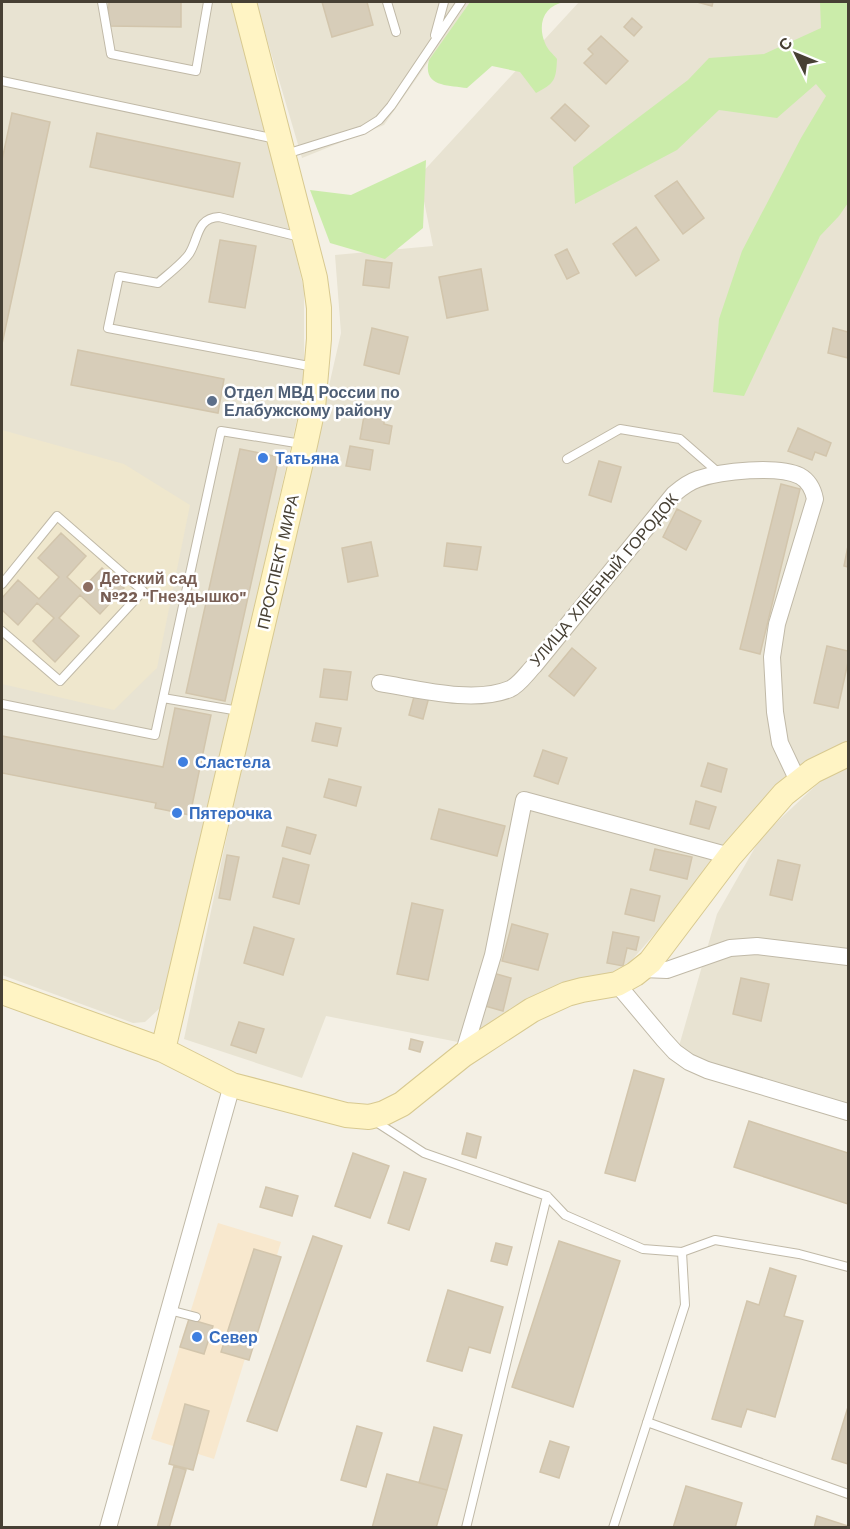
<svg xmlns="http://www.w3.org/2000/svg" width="850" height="1529" viewBox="0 0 850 1529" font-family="'Work Sans',sans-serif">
	<rect width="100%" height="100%" fill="#f4f0e5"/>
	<path fill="#e8e3d2" d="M2,2H232L262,104L304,290V388L202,839L160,1008L145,1022L133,1023L2,975Z
		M256,2H470L384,125L302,158Z
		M579,2H848V741L806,761L617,977L458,1042L326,1016L302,1078L184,1039L233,807L341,333L335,255L433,246L419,176Z
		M848,764V1114L675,1060L717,914L761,837L827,775Z"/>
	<path fill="#f8e8ce" d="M218,1223L281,1242L214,1459L151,1439Z"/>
	<path fill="#efe7cd" d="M2,430L124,464L190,505L157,668L114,710L2,684Z"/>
	<path fill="#cbecaa" d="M470,2H565C544,5 537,24 545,43C547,49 553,54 557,59C556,80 555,83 536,93L520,72L492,66L467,88C448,85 422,87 429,60Z
		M820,2H848V203L839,216L820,236L744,396L713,392L719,319L742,251L801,138L826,96L816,84L777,118L719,110L677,150L575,204L573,167L688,80L709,58L764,54L821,28Z
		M426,160L423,228L385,259L330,243L310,190L351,195Z"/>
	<path fill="#d7cdb9" stroke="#d2c5ac" stroke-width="1.5" d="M109,2H181V27L108,26Z
		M322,2H367L373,25L332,37Z
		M697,2H713L712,6Z
		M632,18L642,27L634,36L624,27Z
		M601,36L628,61L606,84L584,63L593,54L588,49Z
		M565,104L589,126L575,141L551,118Z
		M12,113L50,122L2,344V160Z
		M97,133L240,163L233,197L90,167Z
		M677,181L704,218L683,234L655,196Z
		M636,227L659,260L636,276L613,244Z
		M220,240L256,246L245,308L209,302Z
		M567,249L579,273L567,279L555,255Z
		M366,260L392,263L389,288L363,285Z
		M481,269L488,310L447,318L439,277Z
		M372,328L408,337L399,374L364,365Z
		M833,328L848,332V358L828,353Z
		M78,350L224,379L218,413L71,385Z
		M364,416L384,419V424L392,426L389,444L360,439Z
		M798,428L831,443L826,456L815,452L812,460L788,451Z
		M350,446L373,450L370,470L346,466Z
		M240,449L279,457L225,701L186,693Z
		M599,461L621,467L611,502L589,495Z
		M781,484L800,489L760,654L740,649Z
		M677,509L701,521L686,550L663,537Z
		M61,533L86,556L67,577L81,590L102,568L124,588L100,614L80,595L59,618L79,636L55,662L33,641L54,618L37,603L18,625L2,610V598L18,580L39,599L59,577L38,558Z
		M371,542L378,576L348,582L342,548Z
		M447,543L481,547L477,570L444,566Z
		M848,546V567L844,566Z
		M827,646L848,651V662L838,708L814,703Z
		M572,648L596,668L574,696L549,676Z
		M324,669L351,672L347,700L320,697Z
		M415,693L429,697L423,719L409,715Z
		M175,708L211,715L190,815L155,808L156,803L2,773V736L163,767Z
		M316,723L341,728L337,746L312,741Z
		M543,750L567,758L558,784L534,776Z
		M708,763L727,769L721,792L701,786Z
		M329,779L361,787L356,806L324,797Z
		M696,801L716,807L709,829L690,824Z
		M439,809L505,826L497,856L431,839Z
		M287,827L316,835L310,854L282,846Z
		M655,849L692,857L687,879L650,870Z
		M227,855L239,857L230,900L219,898Z
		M283,858L309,865L299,904L273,897Z
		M778,860L800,865L792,900L770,895Z
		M631,889L660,896L654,921L625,914Z
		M412,903L443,910L428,980L397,974Z
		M512,924L548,934L538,970L502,961Z
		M254,927L294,939L283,975L244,963Z
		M613,932L639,937L636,950L627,948L623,966L607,963Z
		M493,973L511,978L503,1011L485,1006Z
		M741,978L769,984L761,1021L733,1014Z
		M239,1022L264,1029L256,1053L231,1045Z
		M411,1039L423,1042L420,1052L409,1049Z
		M634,1070L664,1079L635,1181L605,1173Z
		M749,1121L848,1153V1204L734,1167Z
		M467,1133L481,1137L476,1158L462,1154Z
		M353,1153L389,1166L370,1218L335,1206Z
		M404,1172L426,1179L409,1230L388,1223Z
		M266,1187L298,1196L292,1216L260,1207Z
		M313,1236L342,1246L277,1431L247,1421Z
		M559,1241L620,1261L573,1407L512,1387Z
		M496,1243L512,1247L507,1265L491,1261Z
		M254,1249L281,1257L249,1360L221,1352Z
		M770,1268L796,1276L784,1316L803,1321L775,1417L747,1409L741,1427L712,1419L747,1301L759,1305Z
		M448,1290L503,1307L490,1353L469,1347L462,1371L427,1361Z
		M189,1319L213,1326L204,1354L180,1347Z
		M185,1404L209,1411L193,1470L169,1464Z
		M848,1407V1464L832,1459Z
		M357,1426L382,1433L366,1487L341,1480Z
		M434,1427L462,1435L447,1490L419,1483Z
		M550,1441L569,1447L559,1478L540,1472Z
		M174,1466L186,1470L169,1528H157Z
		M387,1474L447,1490L436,1528H372Z
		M686,1486L742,1503L735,1528H673Z
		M817,1516L848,1526V1528H814Z"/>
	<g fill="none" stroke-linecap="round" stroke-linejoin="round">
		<defs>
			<path id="lane" d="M102,2L111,54L196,71L208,2
				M387,2L396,32
				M435,35L444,2
				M2,81L276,139
				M286,154L363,130L379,120L391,106L461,2
				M300,237L219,217C196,218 199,239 189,254C182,264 167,275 158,283L119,276L108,328L314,367
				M567,459L620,429L680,439L720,474
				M2,584L57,516L143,591L60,681L2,631
				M163,698L239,711
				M2,704L155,735L221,431L302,444
				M373,1120L424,1153L547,1196L565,1215L643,1249L682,1252L715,1240L799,1254L848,1267
				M169,1310L196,1317
				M647,1422L848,1494
				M466,1528L547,1196
				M613,1528L685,1305L682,1252"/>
			<path id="street" d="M380,683C418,689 474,704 510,689C519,685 527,673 534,666L674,494C681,488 689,482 698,479C721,471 778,465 800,476C809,481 813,489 815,499L777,624L772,657L775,712L780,743L798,781
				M643,969L667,970L730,948L757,946L848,957
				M617,984L664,1040L675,1052L689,1062L707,1070L848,1112
				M463,1055L493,955L524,800L730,856
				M108,1528L232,1085"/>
			<path id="secondary" d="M2,992L163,1050L232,1085L346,1115L369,1117L384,1113L402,1104L463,1055L532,1010L567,994L582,990L617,984L635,974L650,962L730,856L784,794L813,771L848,754
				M163,1050L305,445L313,408L319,339V308L315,278L244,2"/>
		</defs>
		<use href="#lane" stroke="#c0b9a7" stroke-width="10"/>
		<use href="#street" stroke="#c0b9a7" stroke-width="18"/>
		<use href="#secondary" stroke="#d8c990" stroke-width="26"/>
		<use href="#lane" stroke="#fff" stroke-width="8"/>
		<use href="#street" stroke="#fff" stroke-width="16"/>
		<use href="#secondary" stroke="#fff4c4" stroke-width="24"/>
	</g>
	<circle fill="#5c6f8a" stroke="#fff" stroke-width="2" cx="212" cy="401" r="6"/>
	<g fill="#3f7fe0" stroke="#fff" stroke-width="2">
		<circle cx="263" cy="458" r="6"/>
		<circle cx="183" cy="762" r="6"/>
		<circle cx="177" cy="813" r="6"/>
		<circle cx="197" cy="1337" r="6"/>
	</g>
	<circle fill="#8d6e63" stroke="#fff" stroke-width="2" cx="88" cy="587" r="6"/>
	<g text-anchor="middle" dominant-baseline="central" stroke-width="5" stroke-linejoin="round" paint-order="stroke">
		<g font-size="16" font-weight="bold" fill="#4e5e75" stroke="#fff" text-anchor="start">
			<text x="224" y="392">Отдел МВД России по<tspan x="224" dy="18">Елабужскому району</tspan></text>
		</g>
		<g font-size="16" font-weight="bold" fill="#366cbe" stroke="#fff" text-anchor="start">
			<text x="275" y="458">Татьяна</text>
			<text x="195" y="762">Сластела</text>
			<text x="189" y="813">Пятерочка</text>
			<text x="209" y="1337">Север</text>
		</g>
		<g font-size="16" fill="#474034" stroke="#fff">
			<text transform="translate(278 562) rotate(-77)">ПРОСПЕКТ МИРА</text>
			<text transform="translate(604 580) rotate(-50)">УЛИЦА ХЛЕБНЫЙ ГОРОДОК</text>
		</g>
		<g font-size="16" font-weight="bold" fill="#785e54" stroke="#fff" text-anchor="start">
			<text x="100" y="578">Детский сад<tspan x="100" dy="18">№22 "Гнездышко"</tspan></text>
		</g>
	</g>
	<rect width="850" height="1529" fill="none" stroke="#474034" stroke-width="6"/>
	<g transform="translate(796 54) rotate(313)" stroke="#ffffff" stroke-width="4.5" paint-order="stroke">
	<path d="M0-4.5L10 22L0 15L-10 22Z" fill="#474034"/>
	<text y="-9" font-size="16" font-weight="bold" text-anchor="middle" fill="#474034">С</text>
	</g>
</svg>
